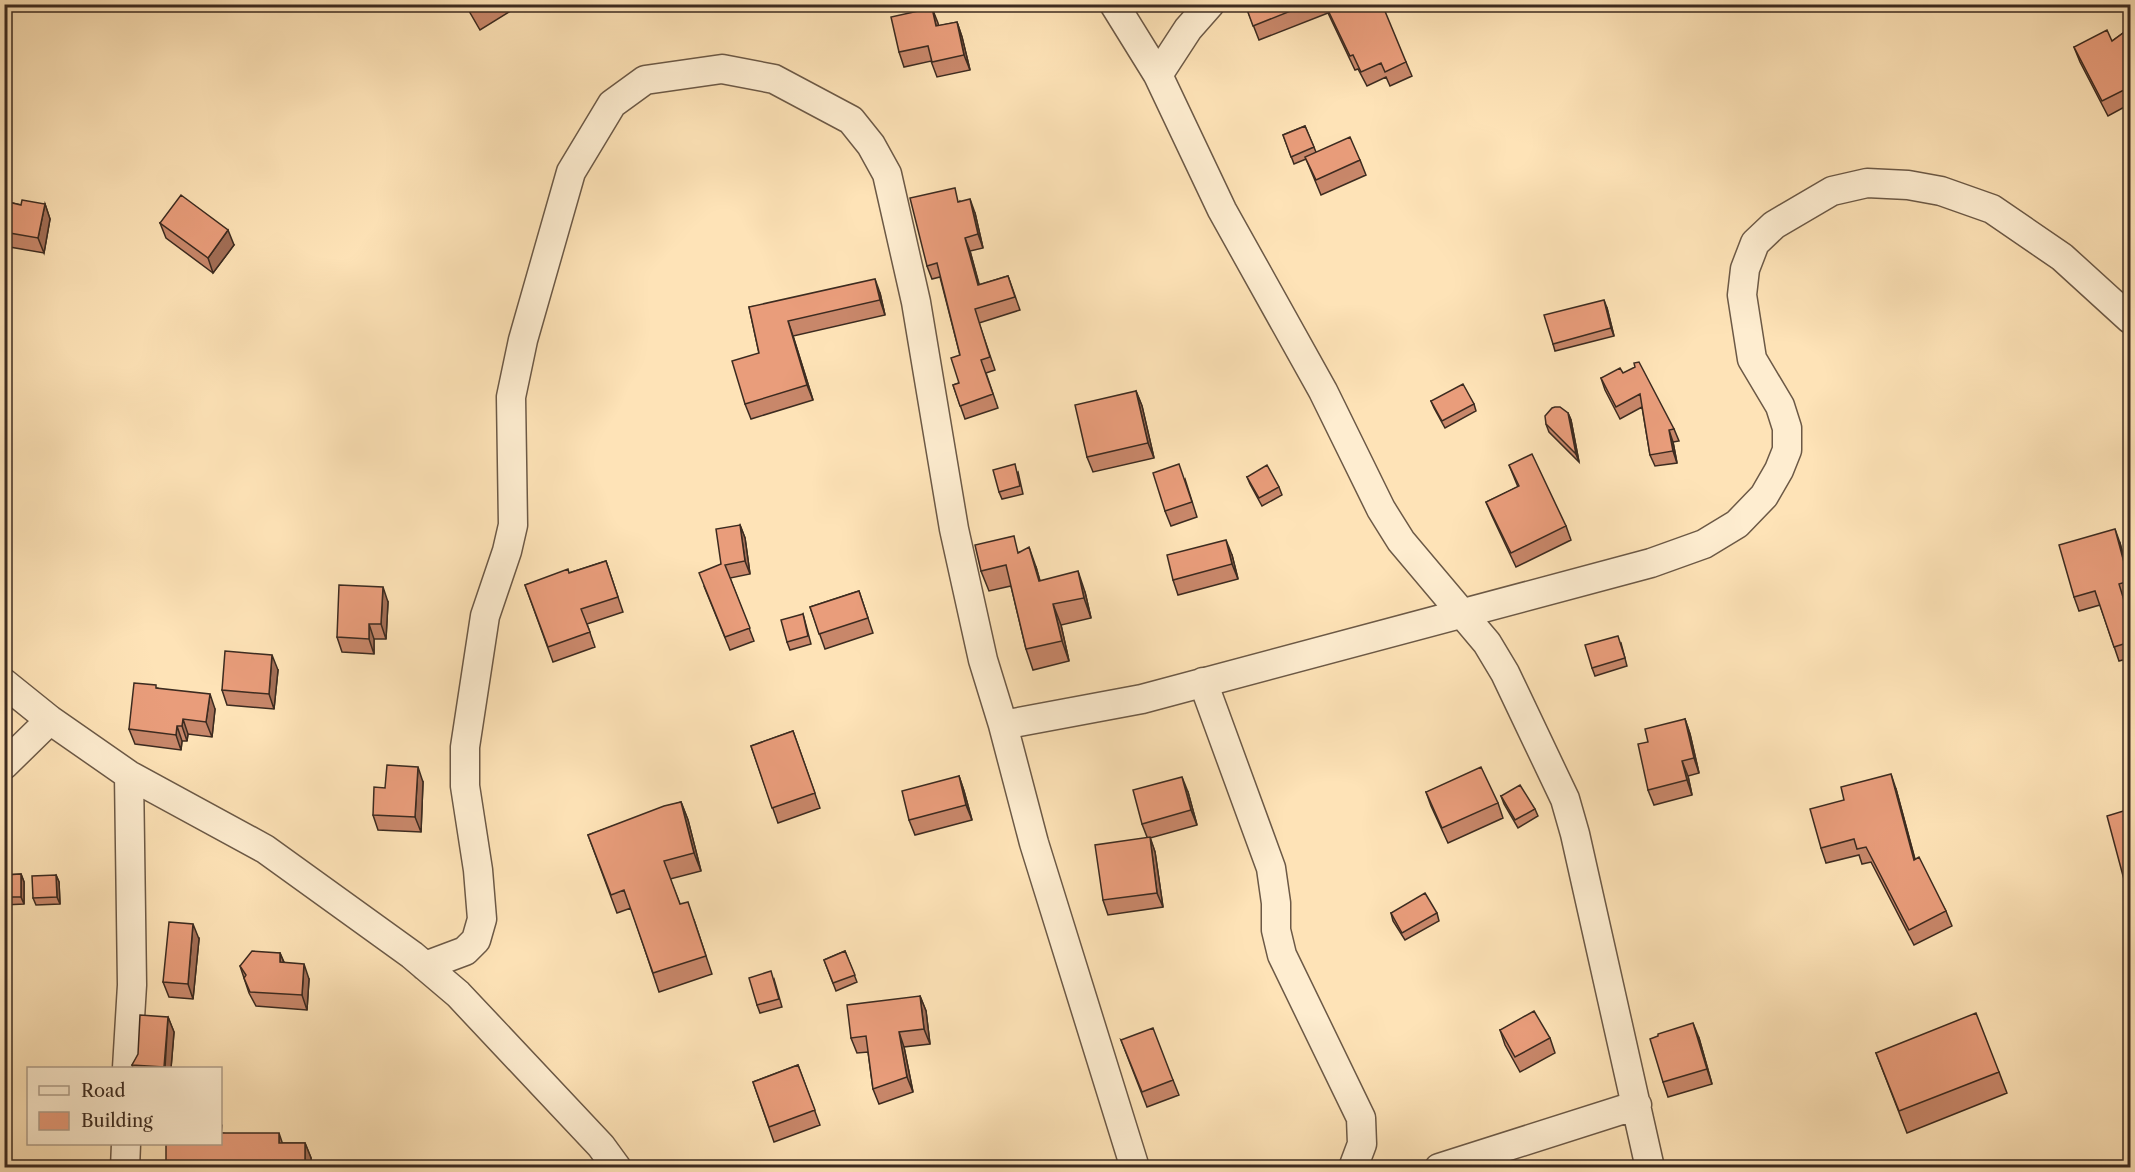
<svg xmlns="http://www.w3.org/2000/svg" width="2135" height="1172" viewBox="0 0 2135 1172" font-family="'Libre Caslon Text',serif">
	<rect width="100%" height="100%" fill="#fee3b7"/>
	<filter id="stains"><feTurbulence type="fractalNoise" baseFrequency=".00333" numOctaves="4"/><feColorMatrix values="0 0 0 0 .2 0 0 0 0 .09 0 0 0 0 .02 0 0 0 .5 -.17"/></filter>
	<radialGradient id="worn" r=".72"><stop offset=".6" stop-color="#630" stop-opacity="0"/><stop offset="1" stop-color="#630" stop-opacity=".3"/></radialGradient>
	<g fill="none" stroke-linecap="round" stroke-linejoin="round">
		<defs>
			<path id="street" d="M1114,4L1158,75L1222,210L1323,391L1381,509L1401,541L1487,643L1505,673L1565,799L1575,834L1650,1168
				M1158,75L1188,29L1210,4
				M1203,682L1271,868L1276,903V930L1282,955L1361,1118L1362,1144L1353,1168
				M4,683L50,720L129,775L265,849L412,955L458,994L601,1146L617,1168
				M1003,725L1142,699L1651,563L1704,544L1737,524L1764,496L1779,470L1787,450V428L1780,406L1752,359L1742,295L1745,269L1755,243L1774,225L1832,191L1867,183L1908,185L1941,191L1992,209L2062,257L2130,319
				M4,765L50,720
				M425,966L465,951L476,940L482,919L478,870L465,786V747L485,616L507,551L513,525L511,397L523,340L571,172L612,104L645,80L722,69L774,79L851,120L871,145L887,174L916,302L954,529L983,660L1003,725L1034,843L1135,1168
				M127,1068L132,985L129,775
				M125,1168L126,1144
				M1439,1168L1637,1105"/>
		</defs>
		<use href="#street" stroke="#6c5946" stroke-width="31"/>
		<use href="#street" stroke="#feedd0" stroke-width="28"/>
	</g>
	<path fill="#c8876a" stroke="#3c2b20" stroke-width="1.5" d="M465,4H522L480,30Z
		M1245,4H1358L1360,7L1406,62L1412,76L1390,86L1386,77L1367,86L1358,69L1355,70L1328,13L1259,40Z
		M932,8L938,26L957,22L962,37L970,70L937,77L931,61L904,67L899,52Z
		M2130,28V104L2108,116L2080,62L2074,47L2112,41Z
		M1305,126L1316,152L1360,160L1366,175L1321,195L1306,159L1294,164L1283,135Z
		M4,201L21,205L45,204L50,219L44,253L4,246Z
		M960,201L975,213L983,248L970,251L979,285L1008,276L1020,310L979,323L995,370L986,373L998,408L965,419L953,385L959,383L960,355L940,277L932,279L927,266Z
		M160,223L234,245L213,273L166,238Z
		M880,293L885,315L793,336L813,400L751,419L745,404L759,353L749,307Z
		M1607,308L1614,336L1555,351L1553,344Z
		M1623,373L1674,429L1679,441L1673,442L1677,463L1655,466L1650,455L1642,407L1620,419L1605,390L1601,378Z
		M1136,391L1142,406L1154,458L1093,472L1087,457Z
		M1431,401L1474,404L1476,411L1445,428L1434,408Z
		M1568,413L1571,420L1579,462L1549,432L1546,424Z
		M1509,465L1566,526L1571,540L1516,567L1492,516L1486,502L1518,487Z
		M1018,472L1023,494L1002,499L999,492Z
		M1247,477L1279,487L1282,495L1262,506L1250,484Z
		M1185,479L1197,517L1171,526L1165,511Z
		M740,525L745,538L750,574L730,578L754,641L730,650L704,586L721,564Z
		M2120,543L2130,582V596L2124,598L2130,618V658L2119,661L2100,605L2079,611L2074,597Z
		M1020,552L1036,567L1040,581L1085,592L1091,618L1061,625L1069,661L1033,670L1026,649L1011,586L989,591L981,571Z
		M1232,555L1238,579L1178,595L1173,580Z
		M606,561L623,612L587,624L595,647L553,662L525,585L569,573Z
		M859,591L873,633L825,649L810,607Z
		M388,602L386,639H374V654L342,652L337,637Z
		M803,614L811,644L790,650L787,642Z
		M1621,643L1627,666L1595,676L1592,668Z
		M278,670L274,709L227,705L222,690Z
		M157,688L215,709L212,737L188,734L187,741H182L181,750L135,744L129,729Z
		M1685,719L1690,734L1699,773L1688,776L1692,795L1654,805L1648,790V742Z
		M793,731L820,808L778,823L751,746Z
		M959,776L964,791L972,820L915,835L909,820Z
		M423,782L421,832L378,830L373,815Z
		M1896,789L1915,859L1946,911L1952,926L1914,945L1871,862L1862,864L1859,855L1826,863L1821,848Z
		M1188,792L1197,825L1150,838L1155,852L1163,907L1108,915L1103,900L1147,837L1142,824Z
		M1426,792L1498,803L1503,818L1448,843L1431,806Z
		M1501,796L1535,809L1538,816L1518,828L1504,804Z
		M681,802L688,820L701,871L670,879L680,904L694,920L712,974L659,992L631,908L617,913L588,835Z
		M21,874L24,882V904L4,905V875Z
		M56,875L59,882L60,904L36,905L33,898Z
		M1391,913H1437L1439,921L1405,940L1393,921Z
		M199,939L193,999L169,997L163,982Z
		M845,951L857,982L836,991L824,960Z
		M280,953L284,962L309,979L307,1010L256,1006L249,993L240,966Z
		M774,979L782,1007L760,1013L757,1005Z
		M920,996L926,1011L930,1044L904,1047L913,1092L879,1104L873,1089L868,1052L857,1053L851,1038Z
		M168,1017L174,1032L171,1068H133L132,1065Z
		M1500,1030L1550,1038L1555,1053L1520,1072L1505,1045Z
		M1699,1038L1712,1084L1668,1097L1663,1082Z
		M1121,1040L1173,1080L1179,1095L1147,1107Z
		M1876,1053L1999,1072L2007,1093L1907,1133Z
		M798,1065L820,1125L774,1142L753,1082Z
		M222,1126L221,1133L283,1143H305L311,1158V1167H166Z"/>
	<path fill="#a36e56" stroke="#3c2b20" stroke-width="1.5" d="M932,8L938,23L942,41L936,26Z
		M957,22L962,37L970,70L964,55Z
		M970,199L975,213L983,248L978,234Z
		M45,204L50,219L44,253L38,238Z
		M228,230L234,245L213,273L208,258Z
		M965,238L970,251L983,298L978,285Z
		M875,279L880,293L885,315L880,300Z
		M1604,300L1607,308L1614,336L1611,328Z
		M788,321L793,336L813,400L807,385Z
		M1136,391L1142,406L1154,458L1148,443Z
		M1568,413L1571,420L1579,462L1576,454Z
		M1669,430L1673,442L1677,463L1673,451Z
		M740,525L745,538L750,574L745,561Z
		M2115,529L2120,543L2130,582V585Z
		M1226,540L1232,555L1238,579L1232,564Z
		M1029,547L1036,567L1046,602L1039,581Z
		M1078,571L1085,592L1091,618L1084,598Z
		M383,587L388,602L386,639L381,624Z
		M1053,604L1061,625L1069,661L1062,641Z
		M369,624L374,639V654L369,639Z
		M272,655L278,670L274,709L269,694Z
		M210,694L215,709L212,737L206,722Z
		M183,719L188,734L187,741L182,726Z
		M1685,719L1690,734L1699,773L1694,758Z
		M177,726L182,741L181,750L176,735Z
		M1682,761L1688,776L1692,795L1687,780Z
		M418,767L423,782L421,832L415,817Z
		M1891,774L1896,789L1919,875L1914,860Z
		M959,776L964,791L972,820L966,805Z
		M1182,777L1188,792L1197,825L1191,810Z
		M681,802L688,820L701,871L694,853Z
		M1150,837L1155,852L1163,907L1157,893Z
		M21,874L24,882V904L21,897Z
		M56,875L59,882L60,904L57,897Z
		M193,924L199,939L193,999L188,984Z
		M280,953L286,968L280,962Z
		M304,964L309,979L307,1010L302,995Z
		M920,996L926,1011L930,1044L924,1029Z
		M168,1017L174,1032L171,1068H165Z
		M1693,1023L1699,1038L1712,1084L1707,1069Z
		M899,1032L904,1047L913,1092L907,1077Z
		M279,1133L284,1148L279,1143Z
		M305,1143L311,1158V1167H305Z"/>
	<path fill="#e99d7b" stroke="#3c2b20" stroke-width="1.5" d="M470,4H477L472,8Z
		M1245,4H1308L1253,26Z
		M1325,4H1358L1360,7L1366,4H1382L1406,62L1385,72L1381,63L1361,72L1353,55L1350,56Z
		M932,8L936,26L957,22L964,55L932,62L928,46L899,52L891,17Z
		M2130,28V87L2102,101L2074,47L2107,30L2112,41Z
		M1305,126L1314,147L1291,157L1283,135Z
		M1350,137L1360,160L1316,180L1305,157Z
		M955,188L958,202L970,199L978,234L965,238L978,285L1008,276L1015,297L975,309L990,357L981,360L993,394L960,406L953,385L959,383L951,358L960,355L937,263L927,266L910,198Z
		M181,195L228,230L208,258L160,223Z
		M22,200L45,204L38,238L4,232V201L21,205Z
		M875,279L880,300L788,321L807,385L745,404L732,361L759,353L749,307Z
		M1604,300L1611,328L1553,344L1544,315Z
		M1639,362L1674,429L1669,430L1673,451L1650,455L1640,394L1616,407L1601,378L1620,368L1623,373L1635,367L1634,363Z
		M1463,384L1474,404L1442,421L1431,401Z
		M1136,391L1148,443L1087,457L1075,405Z
		M1555,407H1560L1568,413L1576,454L1546,424L1545,416L1552,408Z
		M1532,454L1566,526L1511,553L1486,502L1519,486L1509,465Z
		M1015,464L1020,486L999,492L993,470Z
		M1179,464L1192,502L1165,511L1153,473Z
		M1267,465L1279,487L1259,498L1247,477Z
		M740,525L745,561L725,565L750,628L725,637L699,573L721,564L716,529Z
		M2115,529L2129,581L2119,584L2130,620V642L2114,647L2095,591L2074,597L2059,545Z
		M1014,536L1018,553L1029,547L1039,581L1078,571L1084,598L1053,604L1062,641L1026,649L1006,565L981,571L975,545Z
		M1226,540L1232,564L1173,580L1167,555Z
		M606,561L618,597L581,609L590,632L548,647L525,585L568,569L569,573Z
		M339,585L383,587L381,624H369V639L337,637Z
		M859,591L868,618L819,634L810,607Z
		M803,614L808,636L787,642L781,620Z
		M1618,636L1625,658L1592,668L1585,645Z
		M225,651L272,655L269,694L222,690Z
		M134,683L156,685V688L210,694L206,722L183,719L182,726H177L176,735L129,729Z
		M1685,719L1694,758L1682,761L1687,780L1648,790L1638,744L1648,742L1645,729Z
		M793,731L815,793L772,808L751,746Z
		M387,765L418,767L415,817L373,815L374,787L385,788Z
		M1481,767L1498,803L1442,828L1426,792Z
		M1891,774L1914,860L1919,857L1946,911L1909,930L1866,847L1857,849L1854,839L1821,848L1810,809L1844,800L1841,787Z
		M959,776L966,805L909,820L902,791Z
		M1182,777L1191,810L1142,824L1133,790Z
		M1520,785L1535,809L1515,820L1501,796Z
		M681,802L694,853L664,861L680,904L688,902L706,956L653,973L624,890L611,895L588,835L664,806Z
		M2130,809V902L2107,816Z
		M1150,837L1157,893L1103,900L1095,845Z
		M21,874V897H4V875Z
		M56,875L57,897L33,898L32,876Z
		M1425,893L1437,913L1402,933L1391,913Z
		M169,922L193,924L188,984L163,982Z
		M252,951L280,953V962L304,964L302,995L250,992L244,978L246,975L240,966Z
		M845,951L855,975L833,983L824,960Z
		M771,971L779,999L757,1005L749,978Z
		M920,996L924,1029L899,1032L907,1077L873,1089L866,1036L851,1038L847,1005Z
		M1534,1011L1550,1038L1515,1057L1500,1030Z
		M1976,1013L1999,1072L1899,1111L1876,1053Z
		M140,1015L168,1017L164,1067L132,1065L138,1054Z
		M1693,1023L1707,1069L1663,1082L1650,1039L1658,1036V1034Z
		M1153,1028L1173,1080L1142,1092L1121,1040Z
		M798,1065L815,1110L769,1127L753,1082Z
		M220,1133H279V1143H305V1167H276V1162L215,1161L214,1167H166V1143H220Z"/>
	<rect width="2135" height="1172" fill="none" stroke="#fee3b7" stroke-width="24"/>
	<rect x="6" y="6" width="2123" height="1160" fill="none" stroke="#3c2b20" stroke-width="3"/>
	<rect x="12" y="12" width="2111" height="1148" fill="none" stroke="#3c2b20" stroke-width="1.5"/>
	<rect x="27" y="1067" width="195" height="78" fill="#feedd0" stroke="#b09f8a" stroke-width="1.5"/>
	<rect x="39" y="1086" width="30" height="9" fill="#feedd0" stroke="#b09f8a" stroke-width="1.5"/>
	<text x="81" y="1097" font-size="18" fill="#3c2b20">Road</text>
	<rect x="39" y="1112" width="30" height="18" fill="#e99d7b" stroke="#b09f8a" stroke-width="1.5"/>
	<text x="81" y="1127" font-size="18" fill="#3c2b20">Building</text>
	<rect width="100%" height="100%" filter="url(#stains)"/>
	<rect width="100%" height="100%" fill="url(#worn)"/>
</svg>
